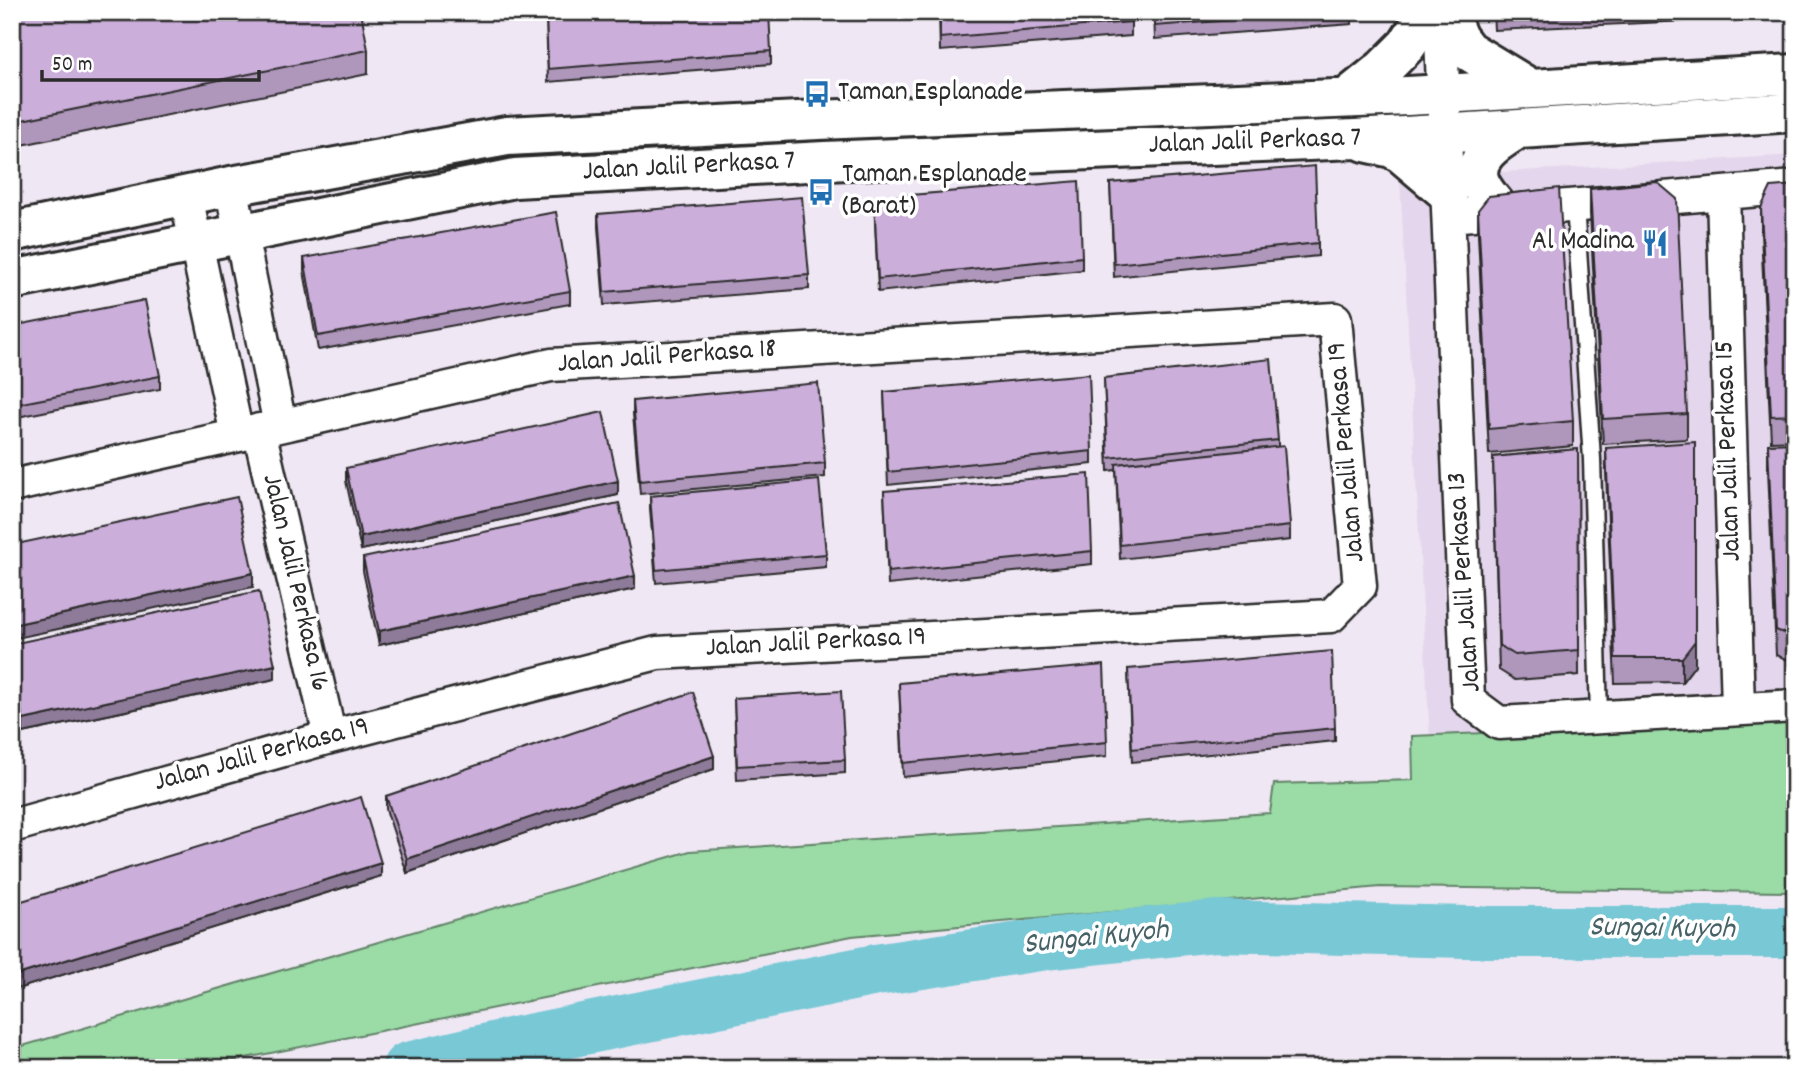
<svg xmlns="http://www.w3.org/2000/svg" width="1807" height="1080" viewBox="0 0 1807 1080" font-family="Dekko,sans-serif">
	<rect width="100%" height="100%" fill="#efe7f4"/>
	<filter id="ink" filterUnits="userSpaceOnUse"><feTurbulence type="fractalNoise" baseFrequency=".0143" numOctaves="2"/><feDisplacementMap in="SourceGraphic" scale="14" xChannelSelector="R" yChannelSelector="G"/><feConvolveMatrix kernelMatrix="1 2 1 2 8 2 1 2 1" color-interpolation-filters="sRGB"/></filter>
	<g filter="url(#ink)">
		<path fill="#e4d6ec" d="M1795,155V739L1431,760L1400,178Z"/>
		<path fill="#9adba6" stroke="#628368" stroke-width="2" d="M1795,720V892L1380,887L852,936L196,1068H12V1049L690,851L1270,813L1274,784L1413,780L1412,736Z"/>
		<g fill="none" stroke-linecap="round" stroke-linejoin="round">
			<path stroke="#79c8d5" stroke-width="52" d="M408,1068L514,1043L876,970L1046,944L1216,926L1467,932H1795"/>
			<defs>
				<path id="lane" d="M1575,205L1592,459L1599,717"/>
				<path id="street" d="M1440,12L1468,700L1499,723L1795,706
					M231,186L280,425
					M1723,193L1738,708
					M186,196L237,435
					M1449,216L1795,187
					M259,430L330,737
					M12,486L551,365L1335,319L1360,586L1331,616L657,653L330,737L12,826"/>
				<path id="secondary" d="M1447,12L1458,38L1467,50L1531,89
					M1347,98L1383,69L1407,45L1428,12
					M1365,142L1392,148L1402,154L1448,193
					M1501,212C1494,202 1482,191 1479,179C1473,154 1501,140 1518,129
					M12,232L231,186L507,136L818,120L1408,96L1795,74
					M12,280L515,178L825,161L1355,139L1795,112"/>
			</defs>
			<use href="#lane" stroke="#2b2b2b" stroke-width="21"/>
			<use href="#street" stroke="#2b2b2b" stroke-width="37"/>
			<use href="#secondary" stroke="#2b2b2b" stroke-width="44"/>
			<use href="#lane" stroke="#fff" stroke-width="16"/>
			<use href="#street" stroke="#fff" stroke-width="32"/>
			<use href="#secondary" stroke="#fff" stroke-width="38"/>
		</g>
		<path fill="#af96bb" stroke="#2b2b2b" stroke-width="2" d="M12,12L368,50V74L12,147Z
			M546,12L771,51V64L548,82Z
			M939,12H1131V36L940,51Z
			M1154,12H1352V24L1155,39Z
			M1493,12H1795V16L1494,30Z
			M1110,183L1318,243V256L1114,277Z
			M1795,185V440L1771,441L1761,233V208Z
			M1590,189L1687,414V439L1603,444L1590,214Z
			M874,198L1082,257V270L878,292Z
			M1478,210L1573,421V446L1489,454L1478,235Z
			M598,214L809,275V289L604,305L598,227Z
			M304,258L570,291V304L318,350L304,271Z
			M12,326L160,376V389L12,418Z
			M1104,378L1278,440V447L1290,526V540L1120,559L1116,470L1108,471Z
			M884,392L1092,451V464L888,485Z
			M633,401L825,463V477L640,494L633,414Z
			M1795,443V663L1776,655L1768,469V444Z
			M1606,448L1695,665L1682,682L1615,683L1606,473Z
			M1578,449L1579,675L1515,680L1499,670L1493,457Z
			M346,468L618,495L361,550L346,481Z
			M884,491L1092,551V564L888,585Z
			M650,496L826,554V567L656,583L650,509Z
			M363,558L635,589L379,645L363,571Z
			M12,644L275,679L23,733L12,683Z
			M1128,669L1335,728V741L1132,762Z
			M899,683L1107,742V756L903,777Z
			M734,698L845,760V773L737,780Z
			M714,769L407,873L386,809V796Z
			M381,876L17,989L12,974V904Z"/>
		<path fill="#8e7a99" stroke="#2b2b2b" stroke-width="2" d="M1695,442V665L1682,682V658Z
			M618,481V495L361,550V537Z
			M253,573V587L12,639V625Z
			M635,576V589L379,645V631Z
			M275,665V679L23,733V720Z
			M714,756V769L407,873V859Z
			M381,863V876L17,989V975Z"/>
		<path fill="#cbaeda" stroke="#2b2b2b" stroke-width="2" d="M12,12H361L368,50L12,122Z
			M546,12H769L771,51L548,69Z
			M940,12H1131V22L940,38Z
			M1155,12H1338L1155,26Z
			M1493,12H1583L1494,16Z
			M1315,166L1318,243L1114,264L1110,183Z
			M1079,181L1082,257L878,279L874,198Z
			M1657,182L1677,199L1687,414L1603,419L1590,189Z
			M1795,185V415L1771,416L1761,208L1771,187Z
			M1559,188L1573,421L1489,429L1478,210L1489,196Z
			M802,197L809,275L604,292L598,214Z
			M556,212L570,291L318,336L304,258Z
			M145,300L160,376L12,405V326Z
			M1271,359L1278,440L1108,458L1104,378Z
			M1089,374L1092,451L888,472L884,392Z
			M818,383L825,463L640,481L633,401Z
			M603,412L618,481L361,537L346,468Z
			M1695,442V641L1682,658H1615L1606,448Z
			M1795,443V638L1776,630L1768,444Z
			M1284,446L1290,526L1120,545L1116,464Z
			M1578,449L1579,650L1515,655L1499,645L1493,457Z
			M1089,474L1092,551L888,572L884,491Z
			M819,480L826,554L656,570L650,496Z
			M237,497L253,573L12,625V545Z
			M619,503L635,576L379,631L363,558Z
			M259,591L275,665L23,720L12,670V644Z
			M1332,651L1335,728L1132,749L1128,669Z
			M1104,665L1107,742L903,763L899,683Z
			M841,691L845,760L737,766L734,698Z
			M693,692L714,756L407,859L386,796Z
			M361,797L381,863L17,975L12,961V904Z"/>
	</g>
	<defs>
		<symbol id="bus-bare" viewBox="-9 -9 18 18"><path d="M-5-6H5V4H4V6H2V4H-2V6H-4V4H-5ZM-3.5-4V0h7V-4ZM-3.5 1.2v1.5H-2V1.2ZM2 1.2v1.5H3.5V1.2Z" fill="#1f6fb2" stroke="#fff" stroke-width="2.5" paint-order="stroke"/></symbol>
		<symbol id="restaurant-bare" viewBox="-9 -9 18 18"><path d="M-5-6h1v4h1v-4h1v4h1v-4h1v5L-1.5 .5V6h-2V.5L-5-1ZM5-6V6H3V1.5H1.5Q1.5-4 5-6Z" fill="#1f6fb2" stroke="#fff" stroke-width="2.5" paint-order="stroke"/></symbol>
	</defs>
	<g fill-rule="evenodd">
		<use href="#bus-bare" x="798" y="75" width="38" height="38"/>
		<use href="#bus-bare" x="802" y="173" width="38" height="38"/>
		<use href="#restaurant-bare" x="1636" y="224" width="38" height="38"/>
	</g>
	<g text-anchor="middle" dominant-baseline="central" stroke-width="7" stroke-linejoin="round" paint-order="stroke">
		<g font-size="28" fill="#2b2b2b" stroke="#fff" text-anchor="start">
			<text x="838" y="94">Taman Esplanade</text>
			<text x="842" y="176">Taman Esplanade<tspan x="842" dy="32">(Barat)</tspan></text>
			<text x="1634" y="243" text-anchor="end">Al Madina</text>
		</g>
		<g font-size="28" fill="#2b2b2b" stroke="#fff">
			<text transform="translate(1255 143) rotate(-2)">Jalan Jalil Perkasa 7</text>
			<text transform="translate(689 168) rotate(-3)">Jalan Jalil Perkasa 7</text>
			<text transform="translate(667 358) rotate(-4)">Jalan Jalil Perkasa 18</text>
			<text transform="translate(1730 451) rotate(-92)">Jalan Jalil Perkasa 15</text>
			<text transform="translate(1348 452) rotate(-95)">Jalan Jalil Perkasa 19</text>
			<text transform="translate(1466 582) rotate(-94)">Jalan Jalil Perkasa 13</text>
			<text transform="translate(294 583) rotate(77)">Jalan Jalil Perkasa 16</text>
			<text transform="translate(816 644) rotate(-3)">Jalan Jalil Perkasa 19</text>
			<text transform="translate(262 756) rotate(-15)">Jalan Jalil Perkasa 19</text>
		</g>
		<g font-size="30" font-style="italic" fill="#466266" stroke="#fff">
			<text transform="translate(1662 930) rotate(1)">Sungai Kuyoh</text>
			<text transform="translate(1096 939) rotate(-6)">Sungai Kuyoh</text>
		</g>
	</g>
	<rect width="1807" height="1080" fill="none" stroke="#fff" stroke-width="42"/>
	<rect x="21" y="21" width="1765" height="1038" fill="none" stroke="#2b2b2b" stroke-width="2.5" filter="url(#ink)"/>
	<path d="M42 70v10h217v-10" fill="none" stroke="#2b2b2b" stroke-width="3.5"/>
	<text x="52" y="70" font-size="21" fill="#2b2b2b" stroke="#ffffff" stroke-width="5" paint-order="stroke">50 m</text>
</svg>
